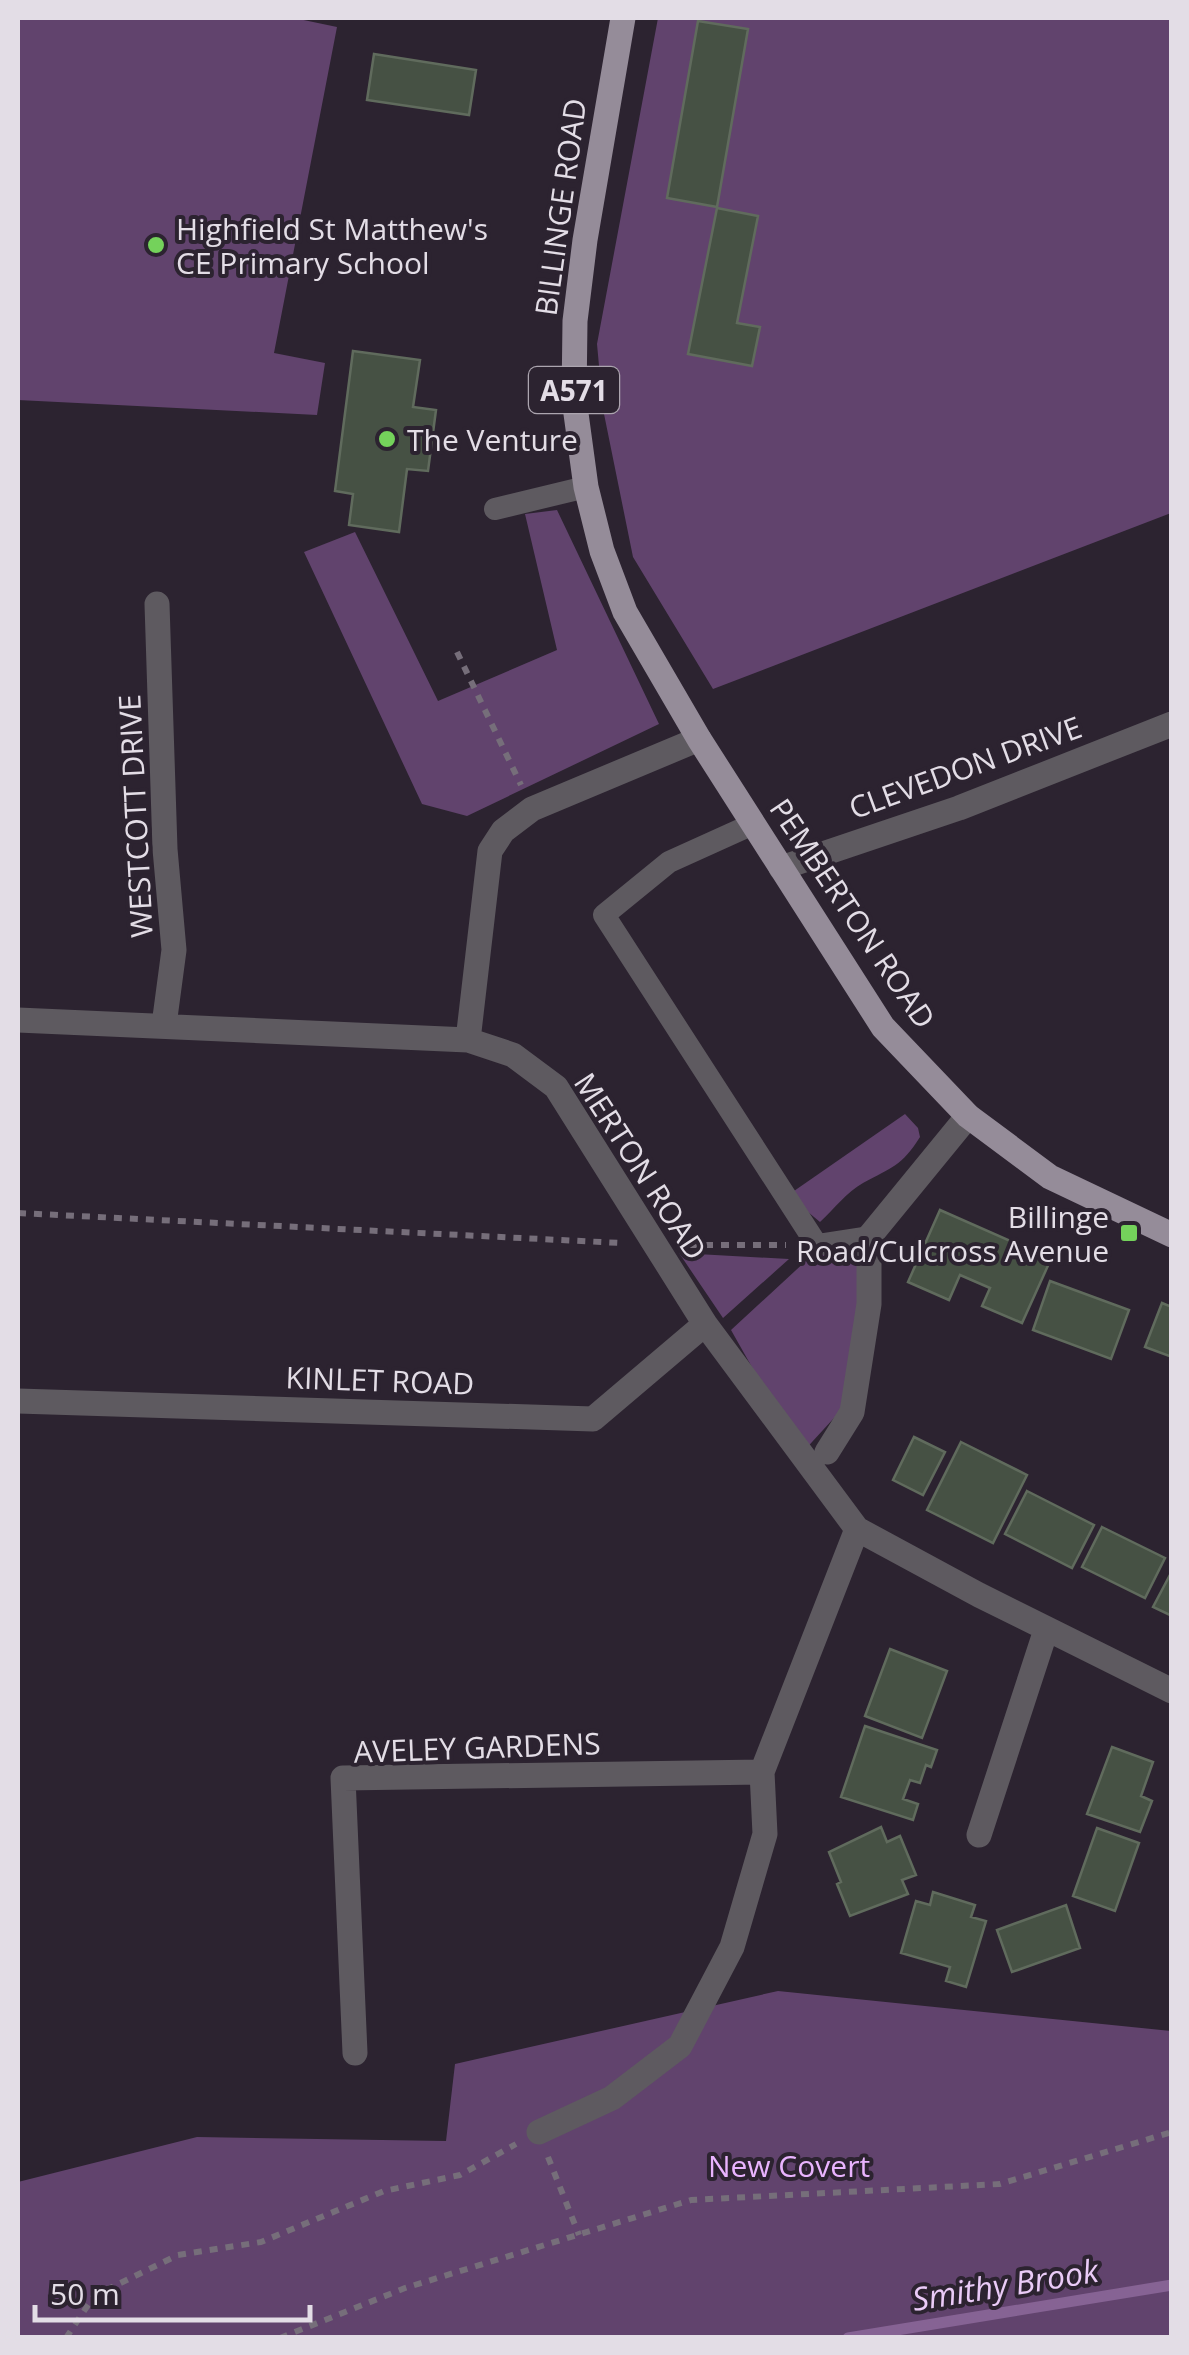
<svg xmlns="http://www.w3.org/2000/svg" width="1189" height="2355" viewBox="0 0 1189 2355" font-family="'Open Sans',sans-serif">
	<rect width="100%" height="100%" fill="#2c2330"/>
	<path fill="#61436d" d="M18,18H294L337,27L274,353L325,363L317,415L18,400Z
		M658,18H1171V513L713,689L633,557L603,409L597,344Z
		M557,510L659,724L467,816L422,804L304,552L355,532L438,701L557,650L525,514Z
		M905,1114L918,1128L920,1137C901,1167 892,1167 863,1183C847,1192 834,1209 820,1222L808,1212L794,1191Z
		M869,1237L845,1406L801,1454L731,1330L808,1259Z
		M679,1253L789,1259L723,1318Z
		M778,1991L1171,2031V2337H18V2182L197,2137L446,2141L455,2064Z"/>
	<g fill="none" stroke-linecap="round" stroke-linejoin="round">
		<path stroke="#866394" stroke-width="11" d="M848,2338L1172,2285"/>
	</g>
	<path fill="#465144" stroke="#606b5d" stroke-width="2.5" d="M698,21L748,29L717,207L667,198Z
		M374,54L476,70L469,115L367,100Z
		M717,208L758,216L737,323L760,327L752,366L688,354Z
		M353,351L420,360L413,407L436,410L428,471L407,469L399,532L349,525L353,494L335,491Z
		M940,1210L1051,1259L1022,1323L982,1306L990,1288L960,1275L949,1300L908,1282Z
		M1050,1281L1129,1310L1111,1359L1033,1330Z
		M1162,1303L1172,1307V1357L1145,1347Z
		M914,1437L945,1452L923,1495L893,1480Z
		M961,1442L1027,1475L993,1543L927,1510Z
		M1027,1491L1094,1525L1072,1568L1005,1534Z
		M1102,1527L1165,1558L1145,1598L1082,1567Z
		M1172,1571V1616L1153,1607Z
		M890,1649L947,1671L922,1738L865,1716Z
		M865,1726L937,1750L931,1767L926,1765L920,1783L910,1780L903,1799L918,1804L913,1820L841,1797Z
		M1112,1747L1153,1762L1141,1796L1152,1801L1140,1832L1087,1814Z
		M881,1827L887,1842L900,1836L916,1875L902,1880L908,1894L850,1916L837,1884L841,1882L829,1852Z
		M1097,1828L1139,1843L1115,1911L1073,1896Z
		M933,1892L975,1905L971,1917L986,1921L966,1987L946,1981L950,1967L901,1953L916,1901L930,1905Z
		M1066,1905L1080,1948L1012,1972L997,1930Z"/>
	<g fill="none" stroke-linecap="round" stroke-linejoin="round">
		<path stroke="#766e7a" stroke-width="6" stroke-dasharray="8 8" stroke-linecap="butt" d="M457,652L521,785
			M18,1213L621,1243
			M689,1245H786
			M548,2157L579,2235
			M66,2338L94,2296L178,2255L261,2242L384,2191L460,2175L516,2144
			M280,2338L405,2288L691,2200L1000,2184L1172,2132"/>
		<path stroke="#5e5a60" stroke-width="22" d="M495,509L586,487
			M753,824L669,862L604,915L817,1245L869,1237"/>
		<path stroke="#5e5a60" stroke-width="25" d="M157,604L165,849L174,950L164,1025
			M781,868L959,808L1172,724
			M18,1020L468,1040L513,1055L556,1087L705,1324L857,1529L979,1595L1172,1691
			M468,1040L490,851L503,831L532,809L699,739
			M18,1401L593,1419L705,1324
			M827,1452L852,1412L869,1304V1237L968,1116
			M979,1835L1046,1630
			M355,2053L343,1778L762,1772
			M539,2132L612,2098L680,2046L732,1947L765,1834L762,1772L857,1529"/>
		<path stroke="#958c99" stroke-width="25" d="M623,18L585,240L575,321L574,399L586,487L602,551L625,612L699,739L883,1027L968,1116L1050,1177L1172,1235"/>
	</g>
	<g fill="#74d25b" stroke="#2c2330" stroke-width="4">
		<circle cx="156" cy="245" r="10"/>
		<circle cx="387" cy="439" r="10"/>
		<rect x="1119" y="1223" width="20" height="20" rx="5"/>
	</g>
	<g text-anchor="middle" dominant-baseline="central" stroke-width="8" stroke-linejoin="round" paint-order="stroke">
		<rect fill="#2c2330" stroke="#aca5af" stroke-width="2.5" x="529" y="367" width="90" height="46" rx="8"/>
		<g font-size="28" font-weight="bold" fill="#e3dde6">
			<text x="574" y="390">A571</text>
		</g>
		<g font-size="30" fill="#e3dde6" stroke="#2c2330">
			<text transform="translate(560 207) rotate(-82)">BILLINGE ROAD</text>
			<text transform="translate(965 767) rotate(-20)">CLEVEDON DRIVE</text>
			<text transform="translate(135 816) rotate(-93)">WESTCOTT DRIVE</text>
			<text transform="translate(853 913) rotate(56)">PEMBERTON ROAD</text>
			<text transform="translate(641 1166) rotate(57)">MERTON ROAD</text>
			<text transform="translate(380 1380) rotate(2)">KINLET ROAD</text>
			<text transform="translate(477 1747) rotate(-2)">AVELEY GARDENS</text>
		</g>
		<g font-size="30" fill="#e3dde6" stroke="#2c2330" text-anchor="start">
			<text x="176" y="228">Highfield St Matthew's<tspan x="176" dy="34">CE Primary School</tspan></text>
			<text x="407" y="439">The Venture</text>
			<text x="1109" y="1216" text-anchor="end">Billinge<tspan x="1109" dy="34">Road/Culcross Avenue</tspan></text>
		</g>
		<g font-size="30" fill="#e9b4fe" stroke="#2c2330">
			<text x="789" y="2165">New Covert</text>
		</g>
		<g font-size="32" font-style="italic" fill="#eacbf7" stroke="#2c2330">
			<text transform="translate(1005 2284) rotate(-9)">Smithy Brook</text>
		</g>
	</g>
	<rect width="1189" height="2355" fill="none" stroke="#e3dde6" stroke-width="40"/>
	<path d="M35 2305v15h275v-15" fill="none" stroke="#e3dde6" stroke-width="5"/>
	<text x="50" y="2305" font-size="30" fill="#e3dde6" stroke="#2c2330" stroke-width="8" paint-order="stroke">50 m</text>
</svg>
